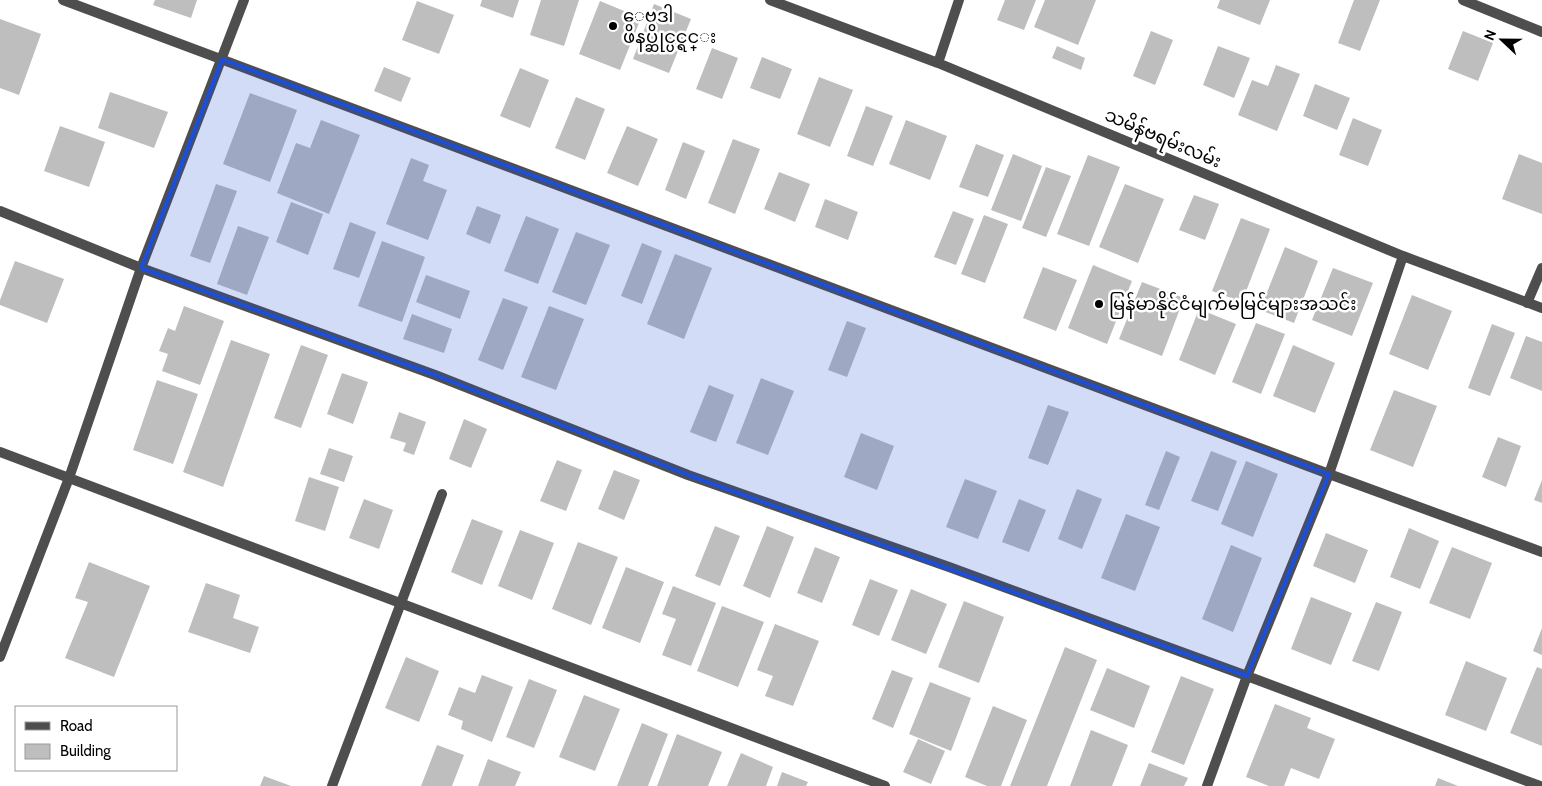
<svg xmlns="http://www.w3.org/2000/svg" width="1542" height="786" viewBox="0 0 1542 786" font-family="Cabin,'Noto Sans Myanmar',sans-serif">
	<rect width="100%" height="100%" fill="#fff"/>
	<path fill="#bebebe" d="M155,0H197L191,18L153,5Z
		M482,0H519L513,18L480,6Z
		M541,0H579L564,46L530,35Z
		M1005,0H1036L1024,30L997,20Z
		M1045,0H1096L1078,45L1034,27Z
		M1220,0H1270L1260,25L1217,8Z
		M1354,0H1380L1360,51L1338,43Z
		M417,1L454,15L439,54L402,40Z
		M600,1L641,18L620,70L579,54Z
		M654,4L691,19L669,73L633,59Z
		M0,19L41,34L19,95L0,88Z
		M1151,31L1173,40L1155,85L1133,76Z
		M1463,31L1493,43L1478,81L1448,69Z
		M1057,46L1085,58L1081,70L1052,58Z
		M1218,46L1250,58L1234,98L1203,85Z
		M712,48L738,58L722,99L696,89Z
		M762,57L792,69L780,99L750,88Z
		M1276,65L1300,74L1277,131L1238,115L1252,80L1268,86Z
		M384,67L411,78L401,102L374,91Z
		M520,68L549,80L530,128L500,116Z
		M819,77L853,90L830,147L797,134Z
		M1315,84L1350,98L1337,130L1303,116Z
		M110,92L168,112L154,148L98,128Z
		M250,93L297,110L270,182L223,164Z
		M576,97L605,109L585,160L555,148Z
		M866,106L893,116L873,166L847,156Z
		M1353,118L1382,130L1368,166L1339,155Z
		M321,120L360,135L329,214L277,193L296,143L310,148Z
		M906,120L947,136L930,180L889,164Z
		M60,126L105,142L89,187L44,171Z
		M627,126L658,139L638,186L607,173Z
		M733,139L760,149L735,214L708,203Z
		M683,142L705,151L686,199L665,190Z
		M976,144L1004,155L988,197L959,187Z
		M1013,154L1042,166L1021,221L991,210Z
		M1519,154L1542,163V214L1502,199Z
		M1088,155L1120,167L1089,246L1057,234Z
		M411,158L429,165L423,181L447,190L428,240L386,224Z
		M1046,167L1071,176L1046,237L1022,228Z
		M779,172L810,184L795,222L764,209Z
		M216,184L237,191L210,263L190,256Z
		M1125,184L1164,199L1138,263L1099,247Z
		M1194,195L1219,204L1205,240L1179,230Z
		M825,199L858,212L848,240L815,227Z
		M291,202L323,214L308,255L276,242Z
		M477,206L501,215L490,244L466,234Z
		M953,211L974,219L956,265L934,257Z
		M984,215L1008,224L985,283L961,274Z
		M526,216L559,229L538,284L504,271Z
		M1241,218L1270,229L1242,302L1212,291Z
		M350,222L376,232L359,278L333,269Z
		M238,226L269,237L247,295L217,284Z
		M576,232L610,245L586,305L552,292Z
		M382,241L425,257L402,322L358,306Z
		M642,243L662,251L642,304L621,296Z
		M1285,247L1318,261L1294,323L1260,310Z
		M675,254L712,268L684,339L647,324Z
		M15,261L64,279L47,323L0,305V300Z
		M1093,265L1132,281L1107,344L1068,328Z
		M1043,267L1077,280L1056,331L1023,318Z
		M1333,268L1373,283L1352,336L1312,320Z
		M426,275L470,291L460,319L416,302Z
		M1142,282L1184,298L1162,356L1119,339Z
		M1412,295L1452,311L1428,370L1389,354Z
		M503,298L528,307L503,370L478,360Z
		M184,306L224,321L200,385L162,371L168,354L159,351L168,328L175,331Z
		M549,306L584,319L556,390L521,377Z
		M1199,309L1236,324L1215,375L1179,360Z
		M412,314L452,329L444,353L403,339Z
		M847,321L866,328L847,377L828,370Z
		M1256,323L1285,334L1261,394L1232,382Z
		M1492,324L1515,333L1490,396L1468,388Z
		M1526,336L1542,342V391L1510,378Z
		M231,340L270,354L223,487L183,472Z
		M301,345L328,355L301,428L274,418Z
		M1293,345L1335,363L1315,413L1273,396Z
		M342,373L368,382L353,424L327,414Z
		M761,378L794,391L768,455L736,443Z
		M157,380L198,394L173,464L133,450Z
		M709,385L734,395L716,442L690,432Z
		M1394,390L1437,406L1413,467L1370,450Z
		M1048,405L1069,412L1048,465L1028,458Z
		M399,412L426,422L414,455L403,451L406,443L390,438Z
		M464,419L487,429L471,468L449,459Z
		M861,433L894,446L877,490L844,477Z
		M1498,437L1521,446L1506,487L1482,477Z
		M329,448L353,456L344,482L320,474Z
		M1166,451L1180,457L1159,510L1145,505Z
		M1211,451L1237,461L1218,511L1191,501Z
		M557,460L582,470L566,511L540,501Z
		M1246,461L1278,474L1253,537L1221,524Z
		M614,470L640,480L624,520L598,509Z
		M309,477L339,487L325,531L295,521Z
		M965,479L997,491L978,539L946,527Z
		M1542,480V503L1534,500Z
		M1077,489L1102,499L1082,549L1058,539Z
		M364,499L393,510L379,549L349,538Z
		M1019,499L1046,510L1029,552L1002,542Z
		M1126,514L1160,527L1135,591L1101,578Z
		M472,519L503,531L482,585L451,572Z
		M715,526L740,536L720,586L695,576Z
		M767,526L794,537L770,598L743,586Z
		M1409,528L1439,541L1420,589L1390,577Z
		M520,530L554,543L532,600L498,586Z
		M1326,533L1368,550L1355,583L1313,566Z
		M578,542L618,557L591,625L552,609Z
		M1231,545L1262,558L1233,632L1202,619Z
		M815,547L840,557L822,603L797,593Z
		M1452,547L1492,563L1470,619L1429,603Z
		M89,562L150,586L114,677L65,658L88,602L75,598Z
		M626,567L664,582L640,643L602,628Z
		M870,579L898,590L879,636L852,625Z
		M206,583L240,595L233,618L259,627L250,653L188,632Z
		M673,586L716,603L691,666L662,655L676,619L662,614Z
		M911,589L947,604L926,654L891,640Z
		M1311,597L1352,613L1331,665L1291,649Z
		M964,601L1004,617L979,683L938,667Z
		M1376,602L1402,612L1379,671L1352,661Z
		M722,606L764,622L738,687L697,671Z
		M775,624L819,641L793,706L765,696L773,676L757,670Z
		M1542,628V655L1533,651Z
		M1065,647L1097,660L1047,786H1010Z
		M406,657L439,671L419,722L385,708Z
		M1466,661L1507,678L1486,731L1445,715Z
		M1537,667L1542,669V746L1510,733Z
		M1107,668L1150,686L1134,728L1090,710Z
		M892,670L913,678L893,728L872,719Z
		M482,675L513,687L492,742L461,729L463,721L448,715L459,687L475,693Z
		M1181,676L1214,689L1184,765L1151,752Z
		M529,679L557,690L534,748L506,737Z
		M930,682L971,698L951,751L909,734Z
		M584,695L620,709L595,771L559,757Z
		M1275,704L1311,718L1307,728L1335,739L1319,779L1291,768L1284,786H1269L1246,777Z
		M993,706L1027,720L1001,786H987L965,777Z
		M642,723L668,734L648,786H617Z
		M1091,730L1128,745L1112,786H1070Z
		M677,734L722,752L708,786H657Z
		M918,739L945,751L931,784L903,772Z
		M437,745L464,755L452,786H421Z
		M741,753L773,767L766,786H727Z
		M488,759L521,772L515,786H478Z
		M1149,763L1188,778L1184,786H1140Z
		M782,772L808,782L806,786H777Z
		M264,776L291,786H260Z
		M1438,778L1458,786H1435Z"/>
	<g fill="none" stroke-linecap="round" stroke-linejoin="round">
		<path stroke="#4e4e4e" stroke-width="10" d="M63,0L1329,474L1542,552
			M770,0L938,63L1403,256L1542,308
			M1463,0L1542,32
			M938,63L959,0
			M0,211L141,268L435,375L688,475L949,567L1247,676L1540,786
			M1527,303L1542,268
			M0,452L885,786
			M0,657L69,478L141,268L244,0
			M332,786L442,494
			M1207,786L1247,676L1329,474L1403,256"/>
	</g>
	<path fill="#1d4ed8" fill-opacity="0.2" stroke="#1d4ed8" stroke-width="4" stroke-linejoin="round" d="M222,59L1329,474L1247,676L688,475L435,375L141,268Z"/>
	<g fill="#000" stroke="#fff" stroke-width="2">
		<circle cx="613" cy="26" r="5"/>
		<circle cx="1099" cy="304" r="5"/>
	</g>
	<g text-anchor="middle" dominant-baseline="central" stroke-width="5" stroke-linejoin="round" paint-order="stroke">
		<g font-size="18" fill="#000" stroke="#fff" text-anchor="start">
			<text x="623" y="16">ေဗဒါ<tspan x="623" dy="21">ဖိနပ္ဆိုင္ပင္ရင္း</tspan></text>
			<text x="1109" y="304">မြန်မာနိုင်ငံမျက်မမြင်များအသင်း</text>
		</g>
		<g font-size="18" fill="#000" stroke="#fff">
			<text transform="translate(1163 138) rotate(23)">သမိန်ဗရမ်းလမ်း</text>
		</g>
	</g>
	<rect x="15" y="706" width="162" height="65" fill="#ffffff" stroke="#999999"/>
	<rect x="25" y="722" width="25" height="8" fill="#4e4e4e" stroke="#999999"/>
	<text x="60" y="731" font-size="15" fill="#000000">Road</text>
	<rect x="25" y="744" width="25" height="15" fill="#bebebe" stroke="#999999"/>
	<text x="60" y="756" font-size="15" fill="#000000">Building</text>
	<g transform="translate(1502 40) rotate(292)" stroke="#ffffff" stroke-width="4" paint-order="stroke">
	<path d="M0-4L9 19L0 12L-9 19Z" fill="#000000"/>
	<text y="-8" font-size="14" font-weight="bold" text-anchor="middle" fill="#000000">N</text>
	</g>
</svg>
